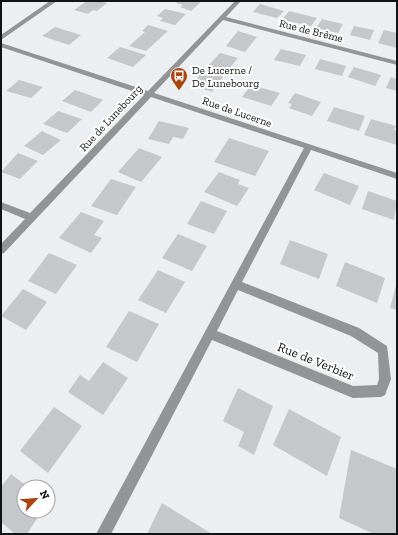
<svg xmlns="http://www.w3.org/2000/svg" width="398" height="535" viewBox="0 0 398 535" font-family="'Zilla Slab',serif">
	<rect width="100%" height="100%" fill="#eceff2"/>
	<path fill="#c5c7ca" d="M87,1H100L107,3L97,11L93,10L88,14L74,10Z
		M178,1H202L191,11L180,7L183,5L176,3Z
		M260,4L284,11L277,18L253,12Z
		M165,9L186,14L175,25L160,21L163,18L157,16Z
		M289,11L317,18L311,26L282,20Z
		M322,19L343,24L338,33L316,28Z
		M148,25L168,31L146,51L129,46L145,32L142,31Z
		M354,26L374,30L370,40L350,35Z
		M55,27L81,35L69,45L42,36Z
		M384,30L397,33V48L378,43Z
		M238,31L257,37L245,52L226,46Z
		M120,47L146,55L133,67L107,58Z
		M281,49L306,55L300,66L274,60Z
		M220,53L238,58L227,71L208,66Z
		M320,59L346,66L342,76L315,69Z
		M354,67L381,75L375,86L348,77Z
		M203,71L223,77L212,92L191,85Z
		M391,77L397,79V91L386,88Z
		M19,80L43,87L31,98L6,91Z
		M251,85L280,93L271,106L242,97Z
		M75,90L103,100L91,112L62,101Z
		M295,93L321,102L312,116L289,108L292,104L288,103Z
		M334,107L365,116L359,131L327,121Z
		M58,111L82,119L67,133L43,124Z
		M371,119L396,126L394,130L397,131V145L364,135Z
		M159,121L189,128L183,139L173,137L169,144L148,139Z
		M42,131L61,140L43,155L24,146Z
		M229,138L269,151L255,176L214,162Z
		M139,148L162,157L141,182L118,172Z
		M18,153L38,161L20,179L1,172Z
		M219,172L240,180L238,184L249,188L237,206L204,192Z
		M324,173L359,186L350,205L314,190Z
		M111,179L136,187L117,215L91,206Z
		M368,191L397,201L394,220L362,209Z
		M201,201L227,211L214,234L187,224Z
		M81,212L104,221L94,235L102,238L91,253L59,238Z
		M178,234L207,246L192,271L162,258Z
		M290,240L328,254L319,279L280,264Z
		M49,253L77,265L56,294L28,281Z
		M345,262L385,278L377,303L336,286Z
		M158,270L185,282L166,313L138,300Z
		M396,285H397V310L390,308Z
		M23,289L47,302L26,330L1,316Z
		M129,311L159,324L137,362L106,347Z
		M103,362L128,378L103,415L68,392L80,375L89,381Z
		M238,388L273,406L254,455L238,446L244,432L223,421Z
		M54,407L82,426L48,473L20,451Z
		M289,409L341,437L327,476L273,445Z
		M351,450L397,469V534H374L339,518Z
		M11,474L28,487H24V511H42L27,534H15L1,522V487Z
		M162,503L212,534H147Z"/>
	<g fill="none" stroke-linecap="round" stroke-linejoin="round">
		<path fill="#939496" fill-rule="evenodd" d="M50,1H57L1,40V35Z
			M235,1H241L226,17L397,61V65L223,20L154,93L397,173V179L311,150L242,282L359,328L387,346L391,379L385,395L381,397L353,398L212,340L111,534H96L304,148L151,97L4,253L1,254V244L25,219L1,209V202L30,213L144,95L1,47V43L148,91ZM238,290L351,336L378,353L379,379L377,385L353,386L217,331Z"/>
	</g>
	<defs>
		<symbol id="bus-pin" viewBox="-11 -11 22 30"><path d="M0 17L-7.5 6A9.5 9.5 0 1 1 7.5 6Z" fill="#a94511" stroke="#fff"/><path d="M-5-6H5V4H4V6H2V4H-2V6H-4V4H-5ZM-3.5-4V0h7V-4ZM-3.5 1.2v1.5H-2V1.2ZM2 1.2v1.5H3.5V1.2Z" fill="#fff"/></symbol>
	</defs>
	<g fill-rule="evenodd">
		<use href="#bus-pin" x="169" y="66" width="20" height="27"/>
	</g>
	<g text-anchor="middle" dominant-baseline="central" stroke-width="4" stroke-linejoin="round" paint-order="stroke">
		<g font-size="11" fill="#111213" stroke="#fff">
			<text transform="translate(311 31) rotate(14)">Rue de Brême</text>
			<text transform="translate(237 112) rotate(19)">Rue de Lucerne</text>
			<text transform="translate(111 118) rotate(-47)">Rue de Lunebourg</text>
		</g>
		<g font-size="11" fill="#111213" stroke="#fff" text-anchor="start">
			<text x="192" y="70">De Lucerne /<tspan x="192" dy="13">De Lunebourg</tspan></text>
		</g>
		<g font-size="13" fill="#111213" stroke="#fff">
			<text transform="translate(316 361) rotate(22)">Rue de Verbier</text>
		</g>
	</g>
	<rect width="398" height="535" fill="none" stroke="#111213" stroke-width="4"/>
	<g transform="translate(36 499) rotate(64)"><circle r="19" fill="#ffffff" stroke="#a0a0a1"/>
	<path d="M0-3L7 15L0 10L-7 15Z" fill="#a94511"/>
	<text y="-6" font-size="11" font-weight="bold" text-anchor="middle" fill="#111213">N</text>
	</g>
</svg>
